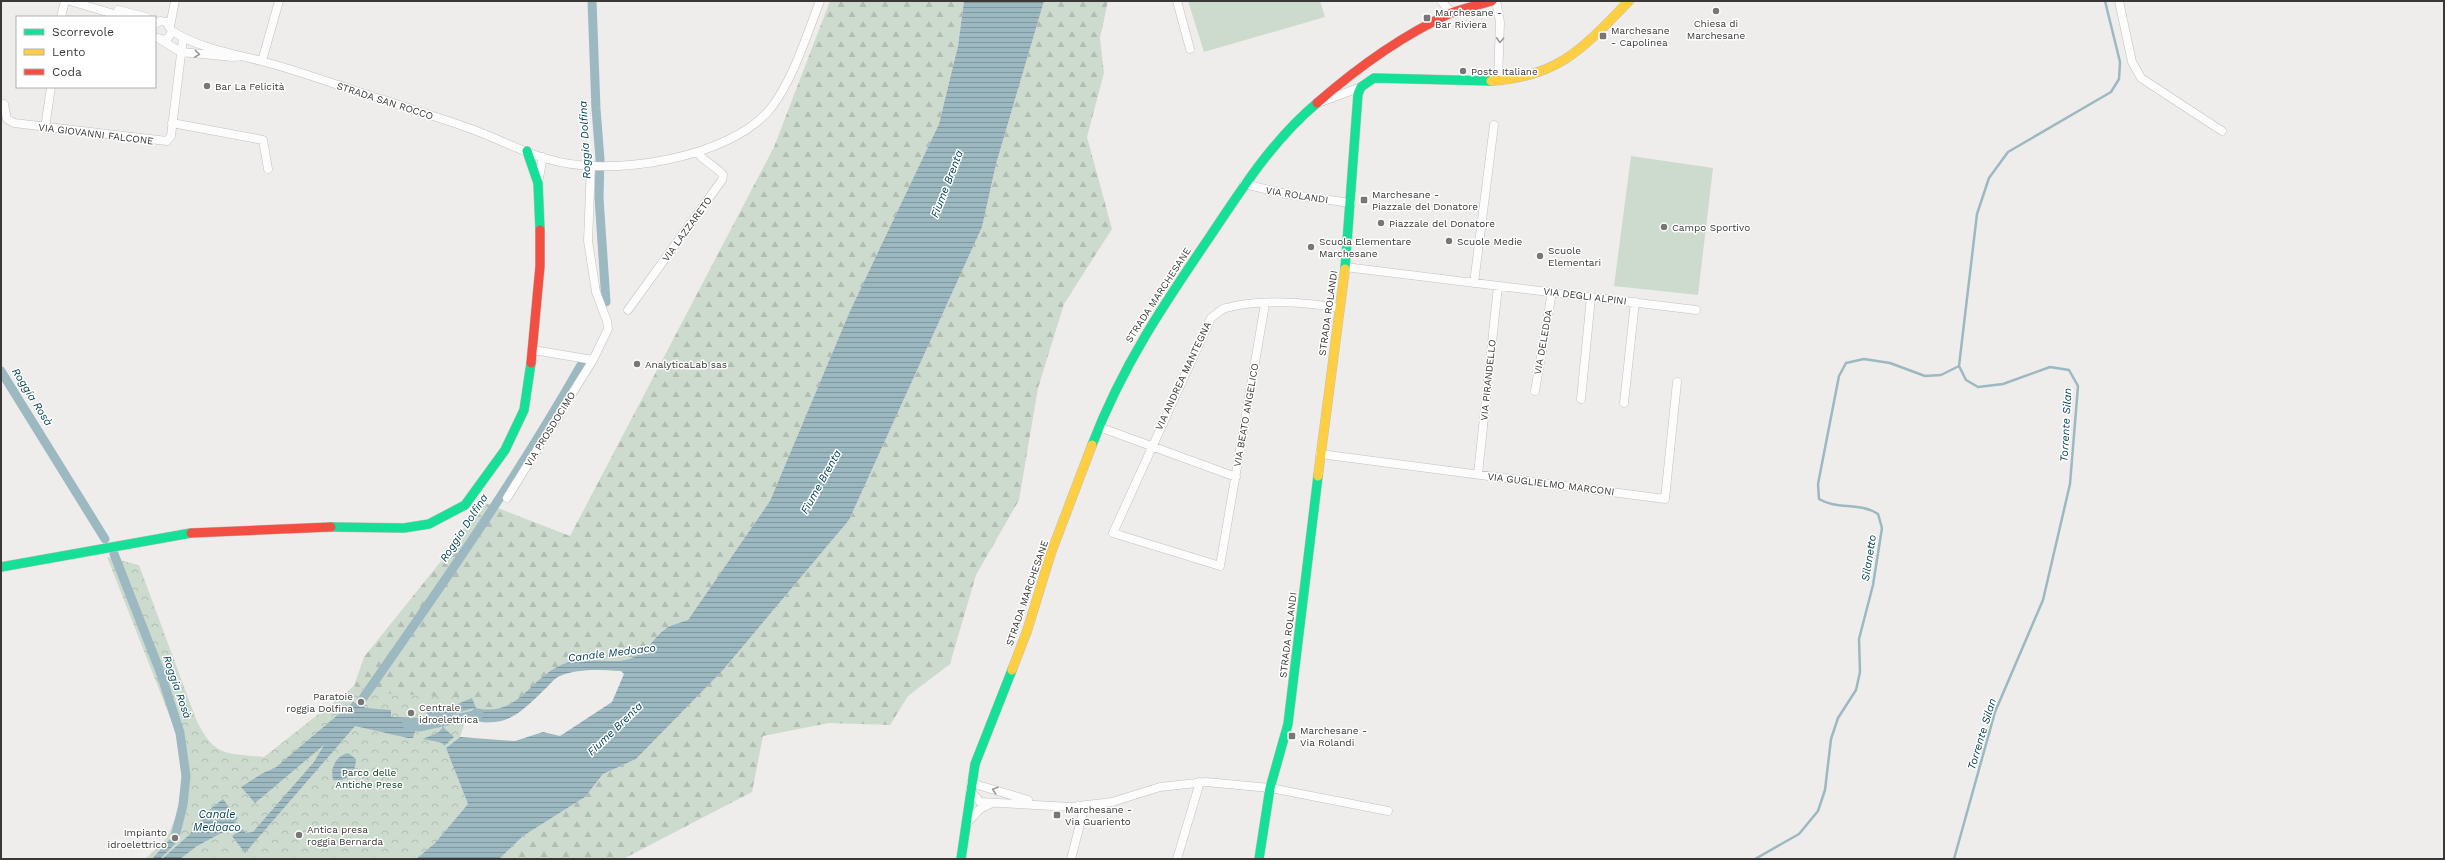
<svg xmlns="http://www.w3.org/2000/svg" width="2445" height="860" viewBox="0 0 2445 860" font-family="'Work Sans',sans-serif">
	<defs>
		<pattern id="forest-firs" width="22" height="20" patternUnits="userSpaceOnUse"><rect width="22" height="20" fill="#cddbce"/><path d="M5 1l3.5 6h-7zM16 11l3.5 6h-7z" fill="#b1bdb2"/></pattern>
		<pattern id="park-crowns" width="20" height="18" patternUnits="userSpaceOnUse"><rect width="20" height="18" fill="#cddbce"/><path d="M2 6a3 3 0 1 1 6 0M12 15a3 3 0 1 1 6 0" fill="none" stroke="#b1bdb2"/></pattern>
		<pattern id="water-rules" width="6" height="5" patternUnits="userSpaceOnUse"><rect width="6" height="5" fill="#9cb8c1"/><path d="M0 2.5h6" fill="none" stroke="#80979e"/></pattern>
	</defs>
	<rect width="100%" height="100%" fill="#efedeb"/>
	<path fill="#cddbce" d="M1188,1H1320L1325,17L1204,52Z
		M1631,156L1713,168L1698,295L1614,286Z"/>
	<path fill="url(#forest-firs)" d="M830,1H964L958,46L939,124L850,311L770,501L688,620C682,622 674,624 668,627C655,634 647,653 629,659C608,665 584,655 563,664C532,677 524,707 487,711L351,688L354,686L364,657L454,545L480,501L570,536L774,147Z
		M1044,1H1108L1100,38L1104,73L1087,137L1112,229L1064,304L1038,388L1019,500L976,575L950,664L908,696L890,725L829,723L763,736L752,792L623,859H499L523,836L585,797L603,774L636,759L723,670L849,520L982,227L996,164Z"/>
	<path fill="url(#park-crowns)" d="M107,557L139,565L196,719C214,757 225,753 264,757L354,686L380,693L472,698L475,708L466,719L460,737L446,748L468,804L435,843L416,859H145L167,838L177,814L182,780L177,735Z"/>
	<path fill="url(#water-rules)" d="M964,1H1044L996,164L982,227L849,520L723,670L636,759L603,774L585,797L523,836L499,859H416L435,843L468,804L446,748L460,737L515,741L543,732L560,736L612,702L624,674L621,671C601,670 579,668 560,676C554,678 549,686 544,690C517,716 505,729 466,719L474,708L453,714L444,724L442,722L428,723L427,708H448L472,698L476,708C518,718 529,678 563,664C584,655 610,665 629,659C647,653 656,634 668,627C674,624 682,622 688,620L770,501L850,311L939,124L958,46Z
		M353,702L366,708L391,710V717L420,718V724L416,728L413,738H408L355,726L245,853L232,836L242,829L246,833L253,832L314,762L324,745L255,803L241,787L263,773L275,768Z
		M443,727L454,737L444,746L443,743L423,739L439,732Z
		M348,753L356,759C356,772 346,783 333,780C330,768 336,756 348,753Z
		M223,799L238,819L225,831L197,846L180,859H162L189,835L208,811Z
		M170,839L176,843L160,859H152Z"/>
	<g fill="none" stroke-linecap="round" stroke-linejoin="round">
		<path stroke="#9cb8c1" stroke-width="2.5" d="M1755,859L1799,834L1818,811L1825,790L1831,739L1838,718L1856,690L1860,672L1859,639L1873,585L1882,528L1878,514C1860,502 1837,510 1819,499L1818,484L1839,376L1846,363L1864,359L1890,363L1925,376L1941,375L1959,366
			M1954,859L1995,712L2043,600L2070,484L2078,386L2069,370L2050,367L2003,384L1978,387L1966,380L1959,366L1977,214L1989,178L2008,152L2111,92L2119,79L2120,62L2105,1"/>
		<path stroke="#9cb8c1" stroke-width="9" d="M592,1L596,109L600,159L599,198L606,302
			M1,371L105,539
			M114,554L161,674L180,733L186,776L183,805L176,833
			M361,701C438,591 515,481 581,365
			M406,724L419,727L479,714"/>
		<defs>
			<path id="street" d="M70,1L124,17
				M1177,1L1190,49
				M1441,1L1452,13
				M1496,1L1500,22L1498,80
				M2119,1L2132,62L2141,78L2222,131
				M118,10L146,17
				M61,17L65,1
				M155,24L160,21L166,22L172,31L169,37L164,40L155,37
				M170,26L175,1
				M172,31C199,48 230,53 261,61C301,71 344,88 384,100C414,110 444,119 474,130C499,139 522,152 548,159C607,178 731,159 771,108C793,80 807,34 820,1
				M161,40L181,52L233,57
				M262,61L279,1
				M1321,102L1361,87
				M4,104L7,119L14,123L167,141L171,136L183,38
				M172,123L263,140L268,169
				M45,128L51,87
				M538,183L543,157
				M1244,184L1286,194L1351,203
				M1345,267L1696,310
				M1474,283L1494,125
				M1265,304L1220,566L1113,533L1211,318C1215,315 1221,309 1226,308C1260,299 1306,302 1340,308
				M628,310L722,180L723,175C716,166 704,162 697,152
				M533,350L593,360
				M1535,391L1552,292
				M1581,399L1591,297
				M1624,403L1635,302
				M1099,427L1236,477
				M1320,454L1665,499L1677,382
				M1478,474L1498,286
				M507,498L593,360L608,329L607,321L596,292L588,241L591,165
				M971,783L1028,800
				M970,790L980,802L1071,807L1112,802L1160,787L1206,782L1270,788L1388,811
				M967,823L980,809L992,803
				M1071,859L1085,805
				M1177,859L1200,782"/>
			<path id="fast" d="M527,151L538,183L540,230
				M1345,269L1358,94L1361,87L1374,78L1491,81
				M1092,445C1122,366 1164,304 1211,235C1243,187 1273,140 1317,103
				M331,527L404,528L429,524L465,505L505,450L524,410L531,363
				M1,567L191,533
				M961,859L975,764L1012,670
				M1259,859L1270,788L1288,724L1318,476"/>
			<path id="slow" d="M1491,81C1559,77 1584,47 1629,1
				M1318,476L1345,269
				M1012,670L1027,631L1051,553L1092,445"/>
			<path id="jam" d="M1317,103C1358,67 1401,36 1451,13C1464,8 1479,5 1492,1
				M531,363L540,266V230
				M191,533L331,527"/>
		</defs>
		<use href="#street" stroke="#c2c0be" stroke-width="9"/>
		<use href="#fast" stroke="#c2c0be" stroke-width="10"/>
		<use href="#slow" stroke="#c2c0be" stroke-width="10"/>
		<use href="#jam" stroke="#c2c0be" stroke-width="10"/>
		<use href="#street" stroke="#fdfcfc" stroke-width="8"/>
		<use href="#fast" stroke="#16e098" stroke-width="9"/>
		<use href="#slow" stroke="#ffcf43" stroke-width="9"/>
		<use href="#jam" stroke="#f24e42" stroke-width="9"/>
	</g>
	<defs><path id="oneway-chevron" d="M-2-3.5L2.5 0L-2 3.5" fill="none" stroke-width="1.6" stroke-linecap="round" stroke-linejoin="round"/></defs>
	<g stroke="#9b9a9a">
		<use href="#oneway-chevron" transform="translate(1500 40) rotate(93)"/>
		<use href="#oneway-chevron" transform="translate(197 54) rotate(6)"/>
		<use href="#oneway-chevron" transform="translate(995 790) rotate(-162)"/>
	</g>
	<g fill="#797776" stroke="#fff" stroke-width="1.5">
		<circle cx="1716" cy="11" r="4"/>
		<rect x="1423" y="14" width="8" height="8" rx="2"/>
		<rect x="1599" y="32" width="8" height="8" rx="2"/>
		<circle cx="1463" cy="71" r="4"/>
		<circle cx="207" cy="86" r="4"/>
		<rect x="1360" y="196" width="8" height="8" rx="2"/>
		<circle cx="1381" cy="223" r="4"/>
		<circle cx="1664" cy="227" r="4"/>
		<circle cx="1449" cy="241" r="4"/>
		<circle cx="1311" cy="247" r="4"/>
		<circle cx="1540" cy="256" r="4"/>
		<circle cx="637" cy="364" r="4"/>
		<circle cx="361" cy="702" r="4"/>
		<circle cx="411" cy="713" r="4"/>
		<rect x="1288" y="732" width="8" height="8" rx="2"/>
		<rect x="1053" y="811" width="8" height="8" rx="2"/>
		<circle cx="299" cy="835" r="4"/>
		<circle cx="175" cy="838" r="4"/>
	</g>
	<g text-anchor="middle" dominant-baseline="central" stroke-width="3" stroke-linejoin="round" paint-order="stroke">
		<g font-size="10" fill="#393837" stroke="#fff" text-anchor="start">
			<text x="1435" y="12">Marchesane -<tspan x="1435" dy="12">Bar Riviera</tspan></text>
			<text x="1716" y="23" text-anchor="middle">Chiesa di<tspan x="1716" dy="12">Marchesane</tspan></text>
			<text x="1611" y="30">Marchesane<tspan x="1611" dy="12">- Capolinea</tspan></text>
			<text x="1471" y="71">Poste Italiane</text>
			<text x="215" y="86">Bar La Felicità</text>
			<text x="1372" y="194">Marchesane -<tspan x="1372" dy="12">Piazzale del Donatore</tspan></text>
			<text x="1389" y="223">Piazzale del Donatore</text>
			<text x="1672" y="227">Campo Sportivo</text>
			<text x="1319" y="241">Scuola Elementare<tspan x="1319" dy="12">Marchesane</tspan></text>
			<text x="1457" y="241">Scuole Medie</text>
			<text x="1548" y="250">Scuole<tspan x="1548" dy="12">Elementari</tspan></text>
			<text x="645" y="364">AnalyticaLab sas</text>
			<text x="353" y="696" text-anchor="end">Paratoie<tspan x="353" dy="12">roggia Dolfina</tspan></text>
			<text x="419" y="707">Centrale<tspan x="419" dy="12">idroelettrica</tspan></text>
			<text x="1300" y="730">Marchesane -<tspan x="1300" dy="12">Via Rolandi</tspan></text>
			<text x="1065" y="809">Marchesane -<tspan x="1065" dy="12">Via Guariento</tspan></text>
			<text x="307" y="829">Antica presa<tspan x="307" dy="12">roggia Bernarda</tspan></text>
			<text x="167" y="832" text-anchor="end">Impianto<tspan x="167" dy="12">idroelettrico</tspan></text>
		</g>
		<g font-size="10" fill="#393837" stroke="#fff">
			<text transform="translate(385 101) rotate(18)">STRADA SAN ROCCO</text>
			<text transform="translate(96 134) rotate(7)">VIA GIOVANNI FALCONE</text>
			<text transform="translate(1297 195) rotate(9)">VIA ROLANDI</text>
			<text transform="translate(687 229) rotate(-54)">VIA LAZZARETO</text>
			<text transform="translate(1158 295) rotate(-57)">STRADA MARCHESANE</text>
			<text transform="translate(1585 296) rotate(7)">VIA DEGLI ALPINI</text>
			<text transform="translate(1328 313) rotate(-82)">STRADA ROLANDI</text>
			<text transform="translate(1543 342) rotate(-80)">VIA DELEDDA</text>
			<text transform="translate(1183 376) rotate(-65)">VIA ANDREA MANTEGNA</text>
			<text transform="translate(1488 380) rotate(-84)">VIA PIRANDELLO</text>
			<text transform="translate(1246 415) rotate(-80)">VIA BEATO ANGELICO</text>
			<text transform="translate(550 429) rotate(-58)">VIA PROSDOCIMO</text>
			<text transform="translate(1551 484) rotate(7)">VIA GUGLIELMO MARCONI</text>
			<text transform="translate(1027 593) rotate(-71)">STRADA MARCHESANE</text>
			<text transform="translate(1288 635) rotate(-83)">STRADA ROLANDI</text>
		</g>
		<g font-size="10" fill="#023816" stroke="#fff">
			<text x="369" y="772">Parco delle<tspan x="369" dy="12">Antiche Prese</tspan></text>
		</g>
		<g font-size="11" font-style="italic" fill="#004251" stroke="#fff">
			<text transform="translate(585 140) rotate(-93)">Roggia Dolfina</text>
			<text transform="translate(947 184) rotate(-69)">Fiume Brenta</text>
			<text transform="translate(32 397) rotate(58)">Roggia Rosà</text>
			<text transform="translate(2066 425) rotate(-87)">Torrente Silan</text>
			<text transform="translate(821 482) rotate(-61)">Fiume Brenta</text>
			<text transform="translate(464 528) rotate(-57)">Roggia Dolfina</text>
			<text transform="translate(1869 558) rotate(-81)">Silanetto</text>
			<text transform="translate(612 653) rotate(-7)">Canale Medoaco</text>
			<text transform="translate(177 687) rotate(71)">Roggia Rosà</text>
			<text transform="translate(615 729) rotate(-44)">Fiume Brenta</text>
			<text transform="translate(1982 734) rotate(-73)">Torrente Silan</text>
			<text x="217" y="814">Canale<tspan x="217" dy="13">Medoaco</tspan></text>
		</g>
	</g>
	<rect width="2445" height="860" fill="none" stroke="#393837" stroke-width="4"/>
	<rect x="16" y="16" width="140" height="72" fill="#ffffff" stroke="#b0afaf"/>
	<rect x="24" y="29" width="20" height="6" fill="#16e098" stroke="#b0afaf"/>
	<text x="52" y="36" font-size="12" fill="#393837">Scorrevole</text>
	<rect x="24" y="49" width="20" height="6" fill="#ffcf43" stroke="#b0afaf"/>
	<text x="52" y="56" font-size="12" fill="#393837">Lento</text>
	<rect x="24" y="69" width="20" height="6" fill="#f24e42" stroke="#b0afaf"/>
	<text x="52" y="76" font-size="12" fill="#393837">Coda</text>
</svg>
